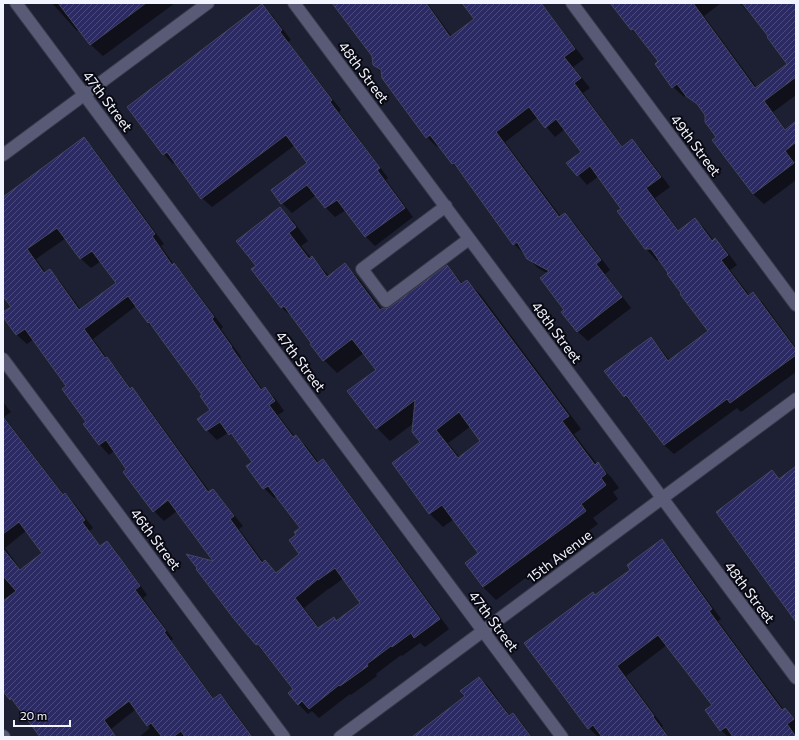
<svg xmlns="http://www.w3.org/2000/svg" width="799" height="740" viewBox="0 0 799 740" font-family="Commissioner,sans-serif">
	<defs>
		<pattern id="building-hatch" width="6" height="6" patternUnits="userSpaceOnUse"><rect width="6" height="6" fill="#2c2a63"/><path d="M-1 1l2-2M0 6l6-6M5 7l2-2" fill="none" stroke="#4b4a7a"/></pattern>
	</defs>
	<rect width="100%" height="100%" fill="#1d1f32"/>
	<path fill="#0007" fill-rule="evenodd" d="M52,3H175L103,56L91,45L79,29L77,31Z
		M338,3H429L428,4L452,37L476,19L464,3H541L584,59L573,67L590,88L583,93L623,147L632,140L642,150L670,187L655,198L679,231L695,219L705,229L714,241L715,239L725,249L737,265L730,270L750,296L753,293L763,303L796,348V372L741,412L737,408L674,454L664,445L635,405L634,406L625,396L651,338L660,348L670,361L710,332L659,259L657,261L648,251L618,211L622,209L599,176L587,185L568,163L582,153L565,129L555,137L538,117L505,142L561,217L565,214L575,224L610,270L605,274L631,308L588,341L578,332L563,312L565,310L547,273L538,268L528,258L525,253L524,254L514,244L462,173L453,164L439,145L437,147L427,137L383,78V74L374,65L373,56Z
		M611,3H721L704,16L757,88L788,65L769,36L742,5H741L739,3H796V95L773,112L786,130L796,122V160L794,162L796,164V180L764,204L753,194L718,137L703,110L686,95L684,97L673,87L656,64L659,62L642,40L632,30Z
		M262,6L272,15L291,40L288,42L341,110L339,112L388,178L386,180L413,217L375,246L366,237L346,210L335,217L326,208L316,195L292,213L282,203L272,191L309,164L295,145L212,207L202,198L175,162L173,164L164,154Z
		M84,138L93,148L164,244L161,246L174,265L183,274L223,327L221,329L241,357L240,358L263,390L265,388L275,398L284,411L278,415L295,437L296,436L306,446L319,463L323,460L332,470L449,629L425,647L420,643L402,656L401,655L376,674L377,676L351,695L350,694L319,718L312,711L308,714L298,704L294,689L235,618L216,563L177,511L164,521L154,511L128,469L114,451L109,455L100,445L84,424L87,422L67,386L34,339L27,344L17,335L3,315L12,307L3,295V199ZM66,238L81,259L91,268L101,261L117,283L81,310L59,280L50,271L46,273L36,259ZM136,306L148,323L158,333L204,395L211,410L199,419L207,430L217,440L229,432L240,444L254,462L247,466L264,488L274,498L277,496L301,528L297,535L301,554L277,574L265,561L264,563L239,529L243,526L222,500L213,490L210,492L141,398L131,389L116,368L106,357L93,339ZM344,578L361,603L337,622L334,619L320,629L304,608L328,589H329Z
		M280,208L293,221L308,241L301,246L311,258L312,257L330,277L345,265L358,278L382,310H384L391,308L447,266L463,284L467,281L480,294L581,429L574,434L597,464H598L611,477L619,488L613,492L618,499L593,518L598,524L496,600L483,587L466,563L479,553L454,519L443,527L430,514L393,463L421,442L414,423L390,441L377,428V370L364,353L337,373L324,360L296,320L282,308L253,269L257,266ZM471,426L482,441L460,458L448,443Z
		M3,402L11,412L4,417L64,495L65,494L74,503L93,528L89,531L101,546L107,542L115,550L128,568L147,595L143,598L173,639L171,641L187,662L214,699L220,695L228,703L253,737H139L150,728L136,709L111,729L117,737H41L19,707L3,689ZM27,530L44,553L21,570L5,548Z
		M662,541L672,551L721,619L718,621L784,710L785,709L796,720V737H728L721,730L713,705L667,645L626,676L663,726L662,727L669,737H603L602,736L598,737L589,728L526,643L596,596L632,570Z
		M479,678L488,686L510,716L513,714L521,722L532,737H414V736L466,697Z"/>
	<path fill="url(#building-hatch)" stroke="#45465c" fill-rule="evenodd" d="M58,3H146L90,45Z
		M332,3H426L450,37L474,19L462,3H541L575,49L564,57L581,78L574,83L622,147L632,139L661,177L646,188L678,231L695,218L712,241L715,238L728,255L721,260L748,296L753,292L796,350V355L730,403L727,399L664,445L626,395L624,397L604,371L651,337L668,361L708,331L680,294L681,293L667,274L668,273L651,249H645L617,211L621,209L590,166L577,176L566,163L581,152L556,119L545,128L529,107L496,132L559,217L565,213L601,260L596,264L622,297L577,332L561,312L564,310L540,278L549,271L527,259L517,242L513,245L454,163L452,164L430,135L426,138L382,78L381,70L373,65L372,56Z
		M610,3H693L755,88L787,64L767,37L768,36L742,3H796V77L764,101L785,130L796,121V142L785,151L794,163L753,194L712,140L716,137L705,122V115L697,104L686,96L677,84L672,88L655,64L658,61L633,29L631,30Z
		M262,4L282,30L280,32L332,100L330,102L380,168L377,170L405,208L365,237L337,200L325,208L307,185L281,204L271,190L307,163L286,135L201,199L167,152L163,155L127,107Z
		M84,137L155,234L152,236L172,265L174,263L214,317L212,319L232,347H231L261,390L265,387L275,401L269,405L293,437L296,435L317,463L323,459L440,619L414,638L411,633L392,647L391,646L367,664L368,666L340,686L339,685L309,709L302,701L298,705L288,693L293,689L258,644L256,645L234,619L196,569L197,568L186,554L213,561L168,500L153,512L123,472L126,469L106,440L99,445L83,424L86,422L62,389L66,386L25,329L16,335L3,317V312L11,307L3,296V197ZM57,228L80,259L92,251L116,283L79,310L50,269L44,273L27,249ZM128,296L148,323L149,322L202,395L200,396L210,410L197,419L206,431L220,422L229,435L231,433L252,462L246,466L263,489L268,486L300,528L294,532L296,535L289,540L299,554L276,573L265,560L262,563L230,519L234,516L213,489L208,492L132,387L130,389L107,357L105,358L84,329ZM335,568L360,603L336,621L334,617L318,628L295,598L318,579V580Z
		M280,207L296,227L289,233L309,259L312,256L327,277L345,263L380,310L383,308L385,309L390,307L447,265L461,284L467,280L569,416L562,421L595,465L598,462L606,474L601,478L606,485L581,504L586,511L483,587L465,563L478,553L442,505L429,514L392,463L420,442L412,432L415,400L376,429L347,391L376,370L352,339L323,361L310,344L311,343L284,306L281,308L251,269L256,266L236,241ZM459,412L480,441L458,458L436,430Z
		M3,417L63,495L65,493L85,520L82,522L100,546L107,541L120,558L140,586L135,590L166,631L164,632L213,699L220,694L252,737H185L181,731L173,737H162L151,723L147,726L129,701L104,720L116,737H40L11,698L10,700L3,691V601L16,591L3,576V549L20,570L42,553L19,522L3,534Z
		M796,466V622L716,512L772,470L779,479Z
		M662,539L712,609L709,611L782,710L785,708L794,719L787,724L796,737H733L726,727L720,731L705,710L712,705L658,635L617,666L654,716L653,717L668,737H602L593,725L588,729L524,643L593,592L595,595L630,570L627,565Z
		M479,677L509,716L513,713L531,737H412L465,696L460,691Z"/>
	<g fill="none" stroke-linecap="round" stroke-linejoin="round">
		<defs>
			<path id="minor" d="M16,3L562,737
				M294,3L796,678
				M572,3L796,305
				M3,155L208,3
				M446,206L362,269L386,301L469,239
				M3,359L284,737
				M3,736L4,737
				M340,737L796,399"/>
		</defs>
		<use href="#minor" stroke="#37394b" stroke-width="14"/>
		<use href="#minor" stroke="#595b76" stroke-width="12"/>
	</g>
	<g text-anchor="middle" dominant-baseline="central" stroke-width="4" stroke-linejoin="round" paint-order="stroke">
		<g font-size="14" fill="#f2f4ff" stroke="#090912">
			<text transform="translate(364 72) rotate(53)">48th Street</text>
			<text transform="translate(108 101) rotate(53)">47th Street</text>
			<text transform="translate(696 145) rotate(53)">49th Street</text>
			<text transform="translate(557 332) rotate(53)">48th Street</text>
			<text transform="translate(301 361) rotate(53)">47th Street</text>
			<text transform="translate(156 539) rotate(53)">46th Street</text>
			<text transform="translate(559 556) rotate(-37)">15th Avenue</text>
			<text transform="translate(750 592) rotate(53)">48th Street</text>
			<text transform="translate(494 621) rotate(53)">47th Street</text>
		</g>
	</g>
	<rect width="799" height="740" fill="none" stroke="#f2f4ff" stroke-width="8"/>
	<path d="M14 720v6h56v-6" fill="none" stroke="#f2f4ff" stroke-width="2"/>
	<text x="20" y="720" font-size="12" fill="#f2f4ff" stroke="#090912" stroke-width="3" paint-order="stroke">20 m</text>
</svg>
